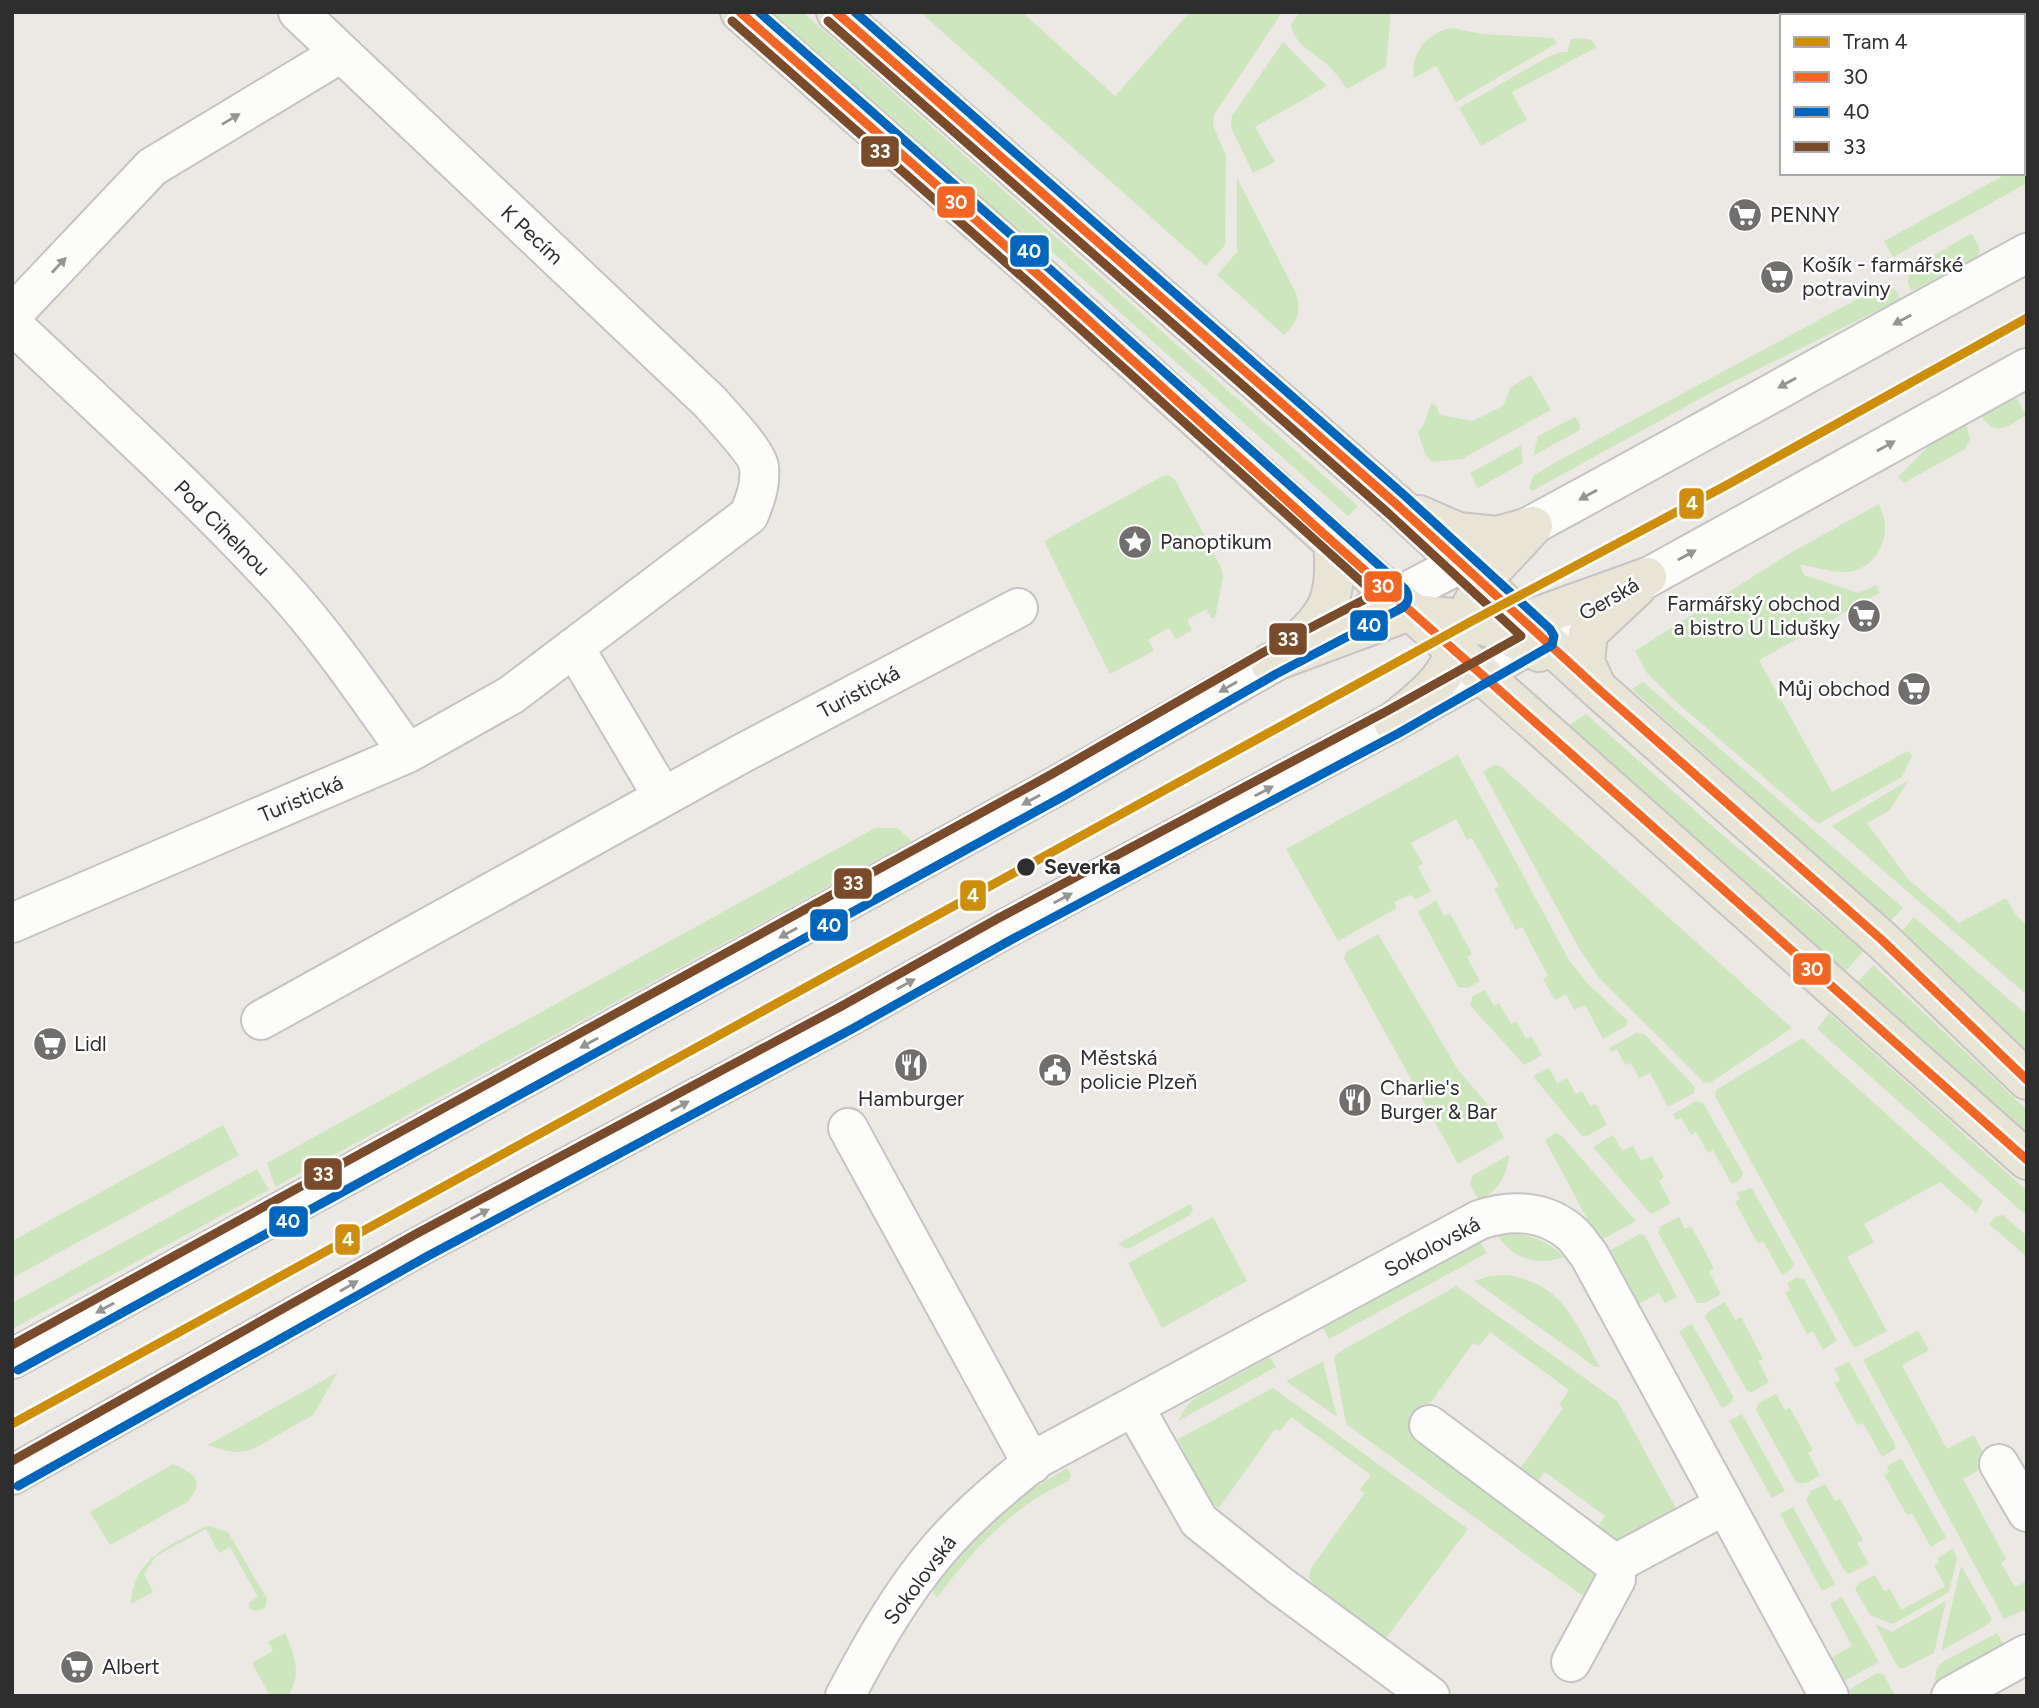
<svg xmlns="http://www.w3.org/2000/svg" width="2039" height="1708" viewBox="0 0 2039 1708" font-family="Figtree,sans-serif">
<rect width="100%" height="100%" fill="#ece8e4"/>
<!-- green -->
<path fill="#cee6be" d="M 765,12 L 803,12 L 1358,506 L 1348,516 L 1056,255 L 967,193 Z
M 920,12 L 1022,12 L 1115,96 L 1190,12 L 1282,12 L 1214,115 L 1213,126 L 1226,155 L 1225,245 L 1206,266 Z
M 1300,12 L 1391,12 L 1386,67 L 1347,89 C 1340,79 1334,70 1324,62 C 1311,51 1293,43 1291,24 Z
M 1452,28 L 1483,34 L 1554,38 L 1557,43 L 1456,102 L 1436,66 L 1414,78 C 1410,53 1427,32 1452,28 Z
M 1582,38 L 1591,40 L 1597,47 L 1512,92 L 1527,120 L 1481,146 L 1459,108 L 1546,58 L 1561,52 L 1567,52 L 1571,39 Z
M 1283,42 L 1327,86 L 1255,127 L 1275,162 L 1253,173 L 1231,128 L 1232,116 Z
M 2027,137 L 2027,183 L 1893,257 L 1884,241 L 2008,173 L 2023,173 L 2023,142 Z
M 1237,178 L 1296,293 C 1301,315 1299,318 1284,335 L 1217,275 L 1237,252 Z
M 1970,234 L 1973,235 L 1980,249 L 1978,256 L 1912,291 L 1908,284 L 1909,270 Z
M 1888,285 L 1896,291 L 1901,299 L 1714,391 L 1532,491 L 1529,488 L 1533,476 L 1556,462 L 1874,290 Z
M 1531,375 L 1551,410 L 1462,459 L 1432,462 L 1425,454 L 1418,432 L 1423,426 L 1431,404 L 1436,405 L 1440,415 L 1473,421 L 1503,406 L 1511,387 Z
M 2012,398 L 2017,399 L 2026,415 C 2008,426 1995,439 1981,415 Z
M 1575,417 L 1580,424 L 1580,430 L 1533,456 L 1538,436 Z
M 1966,423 L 1970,439 L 1965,449 L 1904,483 L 1898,477 L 1935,440 Z
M 1521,445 L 1523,463 L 1478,488 L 1470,473 Z
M 1169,475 L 1175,480 L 1221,567 L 1223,578 L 1215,617 L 1212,619 L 1206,609 L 1187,620 L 1192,630 L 1176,639 L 1169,628 L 1148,640 L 1154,651 L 1110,674 L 1044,541 L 1163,476 Z
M 1879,504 C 1881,511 1885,518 1885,525 C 1886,550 1868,573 1843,572 C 1828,572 1814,566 1800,565 L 1804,575 L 1858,593 L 1876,585 L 1880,593 L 1759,660 L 1832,792 L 1908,751 L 1912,756 L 1902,777 L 1818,824 L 1674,700 L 1646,672 L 1635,651 L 1792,552 Z
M 1643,682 L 1903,908 L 1887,925 L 1755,800 L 1632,689 Z
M 1586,714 L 1727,839 L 1864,951 L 1842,975 L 1565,728 Z
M 1458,755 L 1569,960 L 1588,984 L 1627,1020 L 1627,1025 L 1603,1039 L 1585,1005 L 1574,1010 L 1566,994 L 1555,1000 L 1543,979 L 1548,976 L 1522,927 L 1516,930 L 1494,889 L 1499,886 L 1472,838 L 1467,840 L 1456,819 L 1411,843 L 1423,864 L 1418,867 L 1431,891 L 1416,899 L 1410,895 L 1394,902 L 1397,908 L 1338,941 L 1286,849 Z
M 1494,765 L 1500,766 L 1792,1028 L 1710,1083 L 1704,1082 L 1600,979 L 1580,950 L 1483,772 Z
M 1909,780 L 1889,811 L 1867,823 L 1908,879 L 1959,923 L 2006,898 L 2015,914 L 2027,926 L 2027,995 L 1832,826 Z
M 875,828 L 897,828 L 912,841 L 275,1187 L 267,1163 Z
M 1436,900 L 1444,916 L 1450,913 L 1472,954 L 1467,957 L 1480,981 L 1468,988 L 1458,987 L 1418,912 Z
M 1914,917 L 2027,1015 L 2027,1059 L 1897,936 Z
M 1378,934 L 1458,1070 L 1485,1101 L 1504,1138 L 1458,1164 L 1344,958 L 1346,952 Z
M 1873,965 L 2027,1110 L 2027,1140 L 1854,986 Z
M 1485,990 L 1494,1006 L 1499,1003 L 1511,1024 L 1516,1021 L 1526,1039 L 1531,1036 L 1542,1055 L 1524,1065 L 1470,1005 L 1473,996 Z
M 1829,1013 L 2027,1191 L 2027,1216 L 1817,1029 Z
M 1636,1033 L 1644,1034 L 1695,1087 L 1694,1093 L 1668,1107 L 1650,1073 L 1639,1078 L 1631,1063 L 1625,1065 L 1617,1049 L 1611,1052 L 1609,1048 Z
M 1802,1038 L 1983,1201 L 1976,1213 L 1940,1182 L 1864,1224 L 1874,1242 L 1847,1257 L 1887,1331 L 1854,1348 L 1715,1096 L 1716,1090 Z
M 1549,1068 L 1557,1083 L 1567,1078 L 1576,1094 L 1582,1091 L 1590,1106 L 1596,1104 L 1607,1125 L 1587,1136 L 1582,1136 L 1533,1076 Z
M 1696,1101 L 1703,1103 L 1743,1173 L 1740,1180 L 1732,1184 L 1713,1150 L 1708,1153 L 1696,1132 L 1691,1135 L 1681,1118 L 1676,1120 L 1673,1114 Z
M 223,1125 L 239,1155 L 12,1278 L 12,1241 Z
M 1555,1133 L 1562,1136 L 1636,1221 L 1599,1241 L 1545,1140 Z
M 1613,1135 L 1622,1151 L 1633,1146 L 1641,1161 L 1652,1156 L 1664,1177 L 1659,1181 L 1671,1203 L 1652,1214 L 1646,1209 L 1593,1147 Z
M 1509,1155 C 1507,1176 1498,1191 1479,1201 L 1470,1184 L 1473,1175 Z
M 257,1169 L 269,1190 L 12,1329 L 12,1303 Z
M 1750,1188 L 1753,1190 L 1794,1264 L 1791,1269 L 1782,1275 L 1763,1241 L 1758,1244 L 1735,1202 L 1740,1199 L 1737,1193 Z
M 1190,1204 L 1193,1209 L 1190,1215 L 1128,1249 L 1118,1244 Z
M 2003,1215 L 2027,1236 L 2027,1257 L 1989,1224 L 1995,1217 Z
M 1213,1217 L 1247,1281 L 1162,1328 L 1128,1263 Z
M 1679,1217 L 1685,1229 L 1691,1226 L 1714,1268 L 1709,1272 L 1721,1294 L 1705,1303 L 1697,1303 L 1658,1232 L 1661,1226 Z
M 1509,1234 C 1532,1234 1548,1241 1564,1257 C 1537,1266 1514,1260 1498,1236 Z
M 1640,1234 L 1645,1236 L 1677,1297 L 1665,1303 L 1659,1293 L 1636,1305 L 1607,1252 Z
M 1480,1242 L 1487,1253 L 1329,1339 L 1323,1328 Z
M 1508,1275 C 1565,1285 1574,1322 1600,1367 L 1595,1367 L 1474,1281 L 1490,1276 Z
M 1797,1277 L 1804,1279 L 1837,1340 L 1823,1350 L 1813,1331 L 1807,1334 L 1785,1293 L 1790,1290 L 1787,1283 Z
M 1456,1286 L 1618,1402 L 1679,1514 L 1617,1544 L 1591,1537 L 1605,1516 L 1545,1472 L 1530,1491 L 1515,1476 L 1563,1408 L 1559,1405 L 1569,1390 L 1490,1332 L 1479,1346 L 1473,1343 L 1412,1429 L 1604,1570 L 1594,1604 L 1346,1424 L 1334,1358 L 1336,1354 Z
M 1725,1302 L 1735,1320 L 1741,1317 L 1763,1359 L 1758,1361 L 1769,1382 L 1752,1392 L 1747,1391 L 1705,1317 L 1708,1312 Z
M 1692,1324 L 1733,1396 L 1732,1402 L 1722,1408 L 1679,1331 Z
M 1918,1330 L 1929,1350 L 1902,1365 L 1947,1449 L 1974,1435 L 1989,1464 L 1963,1479 L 2006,1559 L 2001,1563 L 2015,1587 L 2027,1581 L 2027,1609 L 2004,1619 L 1863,1360 Z
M 1270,1357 L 1276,1367 L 1178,1421 L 1186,1407 L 1195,1398 Z
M 1323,1361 L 1337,1417 L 1286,1381 Z
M 1847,1362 L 1850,1363 L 1895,1444 L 1895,1449 L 1882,1457 L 1863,1423 L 1857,1425 L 1834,1383 L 1840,1380 L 1834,1369 Z
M 338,1372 L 313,1415 L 257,1447 C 239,1456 225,1451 208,1445 Z
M 1273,1388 L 1468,1529 L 1386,1638 L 1313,1584 L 1309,1577 L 1311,1568 L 1365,1493 L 1360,1490 L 1371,1475 L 1291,1417 L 1280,1431 L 1275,1429 L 1219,1508 L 1206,1500 L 1178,1439 Z
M 1776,1394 L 1785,1410 L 1790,1408 L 1813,1450 L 1808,1453 L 1820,1475 C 1812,1480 1805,1486 1796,1482 L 1756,1410 L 1759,1403 Z
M 1742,1414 L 1785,1491 L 1772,1498 L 1729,1421 Z
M 1900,1459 L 1902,1460 L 1945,1535 L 1945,1538 L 1931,1547 L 1912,1513 L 1907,1515 L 1884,1475 L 1889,1472 L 1887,1466 Z
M 173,1464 C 193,1473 207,1481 187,1502 L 110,1545 L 90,1512 Z
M 1067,1468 L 1071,1475 L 1068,1481 C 1014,1505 971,1551 937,1598 L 933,1590 L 933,1580 L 980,1530 L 1028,1492 Z
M 1825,1484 L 1835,1501 L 1840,1499 L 1863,1540 L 1857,1543 L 1869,1564 L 1849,1574 L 1844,1570 L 1806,1500 L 1811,1491 Z
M 1793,1507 L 1835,1584 L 1822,1591 L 1780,1514 Z
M 209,1526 L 228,1532 L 267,1599 L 265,1608 L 256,1611 L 250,1609 L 248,1603 L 258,1597 L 230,1547 L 219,1553 L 206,1529 L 156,1556 L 144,1574 L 153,1592 L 131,1604 C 133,1558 169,1546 204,1527 Z
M 1952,1549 L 1957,1558 L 1949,1592 L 1893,1624 L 1870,1615 L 1855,1589 L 1859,1583 L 1875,1575 L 1884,1591 L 1890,1589 L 1901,1610 L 1945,1586 L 1934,1565 L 1939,1562 L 1937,1558 Z
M 1961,1566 L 1992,1619 L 1990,1623 L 1941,1651 Z
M 1842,1597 L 1879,1662 L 1842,1682 L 1829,1659 L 1852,1646 L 1830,1604 Z
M 1946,1601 L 1934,1653 L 1902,1669 L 1897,1666 L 1875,1624 L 1892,1632 Z
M 285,1633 C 295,1655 302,1674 288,1696 L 270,1696 L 252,1663 L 273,1651 L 268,1642 Z
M 1997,1633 L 2005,1646 L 1934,1684 L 1937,1668 L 1941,1663 Z
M 1877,1673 L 1884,1675 L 1895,1696 L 1852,1695 L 1849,1690 Z"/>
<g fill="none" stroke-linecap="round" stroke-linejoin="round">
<!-- street casing -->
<g stroke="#c5c4c5" stroke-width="42">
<path id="street" d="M 12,315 L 152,167 L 341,53
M 12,324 C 102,409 195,493 279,584 C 327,636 367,696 408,753
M 574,647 L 663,797
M 12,923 L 408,753 L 511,695 L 749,515 C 755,499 761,485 759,467 C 757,452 721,415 710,402 L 298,12
M 261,1020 L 741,754 L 1018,608
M 848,1128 L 1032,1464
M 1134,1407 L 1199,1521 L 1278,1584 L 1430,1696
M 1429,1425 L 1615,1564 L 1725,1505
M 1999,1464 L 2027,1512
M 1571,1662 L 1616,1579 L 1615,1564
M 845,1696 C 872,1645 901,1593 938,1550 C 968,1515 1003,1486 1038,1458 L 1479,1220 C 1510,1209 1545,1210 1571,1233 C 1578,1239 1583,1248 1589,1255 L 1829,1696
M 1951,1696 L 2027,1654"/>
</g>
<!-- secondary casing -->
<g stroke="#c5c4c5" stroke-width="42">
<path id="secondary" d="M 1618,594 L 2027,368
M 1368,612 C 1590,497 1807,372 2027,253
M 12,1359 L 1058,785 L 1299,648
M 12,1475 L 420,1246 L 846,1018 L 1003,930 L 1393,722 L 1554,631"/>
</g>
<!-- primary casing -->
<g stroke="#c6c5c4" stroke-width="42">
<path id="primary" d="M 740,12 L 1044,280 L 1316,527 L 2027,1160
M 836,12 L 1396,504 L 1597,688 L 1883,941 L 2027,1080
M 1419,515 L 1458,532 L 1497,536 L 1533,526
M 1471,606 L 1492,570 L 1533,526
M 1503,621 L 1525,621 L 1647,577
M 1286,651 C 1330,616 1338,597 1333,542
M 1270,663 L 1404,613 L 1462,619 L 1500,631 L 1539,652
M 1597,688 L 1585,662 L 1588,633 L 1636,588
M 1393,722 C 1429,693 1453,676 1462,627"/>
</g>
<!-- street -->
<use href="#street" stroke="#fcfcfb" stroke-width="38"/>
<!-- secondary -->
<use href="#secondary" stroke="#fcfcfb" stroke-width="38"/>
<!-- primary -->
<use href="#primary" stroke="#e8e4d6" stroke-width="38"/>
<!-- bus-1 casing -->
<g stroke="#fff" stroke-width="14">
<path id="bus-1" d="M 740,12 L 1044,280 L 1316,527 L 2027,1160
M 836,12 L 1396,504 L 1597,688 L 1883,941 L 2027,1080"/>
</g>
<!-- bus-2 casing -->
<g stroke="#fff" stroke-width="14">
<path id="bus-2" d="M 18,1370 L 1064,796 L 1276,674 L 1402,608 C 1409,603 1410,595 1404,588 L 1052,271 L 759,12
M 18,1486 L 426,1257 L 852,1029 L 1009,941 L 1399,733 L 1552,645 L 1554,636 L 1550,629 L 1404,495 L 855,12"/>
</g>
<!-- bus-3 casing -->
<g stroke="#fff" stroke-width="14">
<path id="bus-3" d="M 12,1345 L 1052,774 L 1264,652 L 1375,594 L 1036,289 L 732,21
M 12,1461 L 414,1235 L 840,1007 L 997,919 L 1387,711 L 1521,636 L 1388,513 L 828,21"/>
</g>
<!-- bus-1 -->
<use href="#bus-1" stroke="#f26522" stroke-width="9"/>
<!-- bus-2 -->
<use href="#bus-2" stroke="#0065bd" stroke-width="9"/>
<!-- bus-3 -->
<use href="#bus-3" stroke="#7a4b2a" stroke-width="9"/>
<!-- tram-1 casing -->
<g stroke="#fff" stroke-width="14">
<path id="tram-1" d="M 12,1424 L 1472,621 L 1725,486 L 2027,318"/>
</g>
<!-- tram-1 -->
<use href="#tram-1" stroke="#cf8e09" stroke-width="9"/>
</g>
<!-- one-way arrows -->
<defs><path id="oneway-solid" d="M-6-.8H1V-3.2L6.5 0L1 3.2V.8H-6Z" transform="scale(1.75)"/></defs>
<g fill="#959594">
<use href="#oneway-solid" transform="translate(231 119) rotate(-31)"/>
<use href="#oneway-solid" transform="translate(59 265) rotate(-47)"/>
<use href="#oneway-solid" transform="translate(1902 320) rotate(152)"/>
<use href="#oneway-solid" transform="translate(1787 383) rotate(151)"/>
<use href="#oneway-solid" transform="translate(1886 446) rotate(-29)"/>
<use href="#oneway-solid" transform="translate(1588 495) rotate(151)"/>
<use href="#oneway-solid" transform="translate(1687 555) rotate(-29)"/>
<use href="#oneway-solid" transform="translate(1228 687) rotate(150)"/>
<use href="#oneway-solid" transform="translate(1264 791) rotate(-28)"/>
<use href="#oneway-solid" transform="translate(1031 800) rotate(151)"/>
<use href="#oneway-solid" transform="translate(1063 898) rotate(-28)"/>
<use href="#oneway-solid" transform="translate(788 933) rotate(151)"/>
<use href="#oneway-solid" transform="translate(906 984) rotate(-29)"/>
<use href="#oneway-solid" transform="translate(589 1043) rotate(151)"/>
<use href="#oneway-solid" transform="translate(680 1106) rotate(-28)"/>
<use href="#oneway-solid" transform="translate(480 1214) rotate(-28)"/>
<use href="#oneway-solid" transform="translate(349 1286) rotate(-30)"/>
<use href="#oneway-solid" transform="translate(105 1308) rotate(151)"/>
</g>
<!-- icons -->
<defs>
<g id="supermarket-disc" transform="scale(1.75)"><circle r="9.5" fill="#706f6e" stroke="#fff"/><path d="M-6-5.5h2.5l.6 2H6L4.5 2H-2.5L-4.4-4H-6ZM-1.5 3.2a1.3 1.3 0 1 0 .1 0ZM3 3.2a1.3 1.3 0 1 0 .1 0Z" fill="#fff"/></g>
<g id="sight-disc" transform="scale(1.75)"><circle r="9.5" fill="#706f6e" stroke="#fff"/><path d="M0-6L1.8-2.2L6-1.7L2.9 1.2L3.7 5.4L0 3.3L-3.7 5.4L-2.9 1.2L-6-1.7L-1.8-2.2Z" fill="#fff"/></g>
<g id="restaurant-disc" transform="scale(1.75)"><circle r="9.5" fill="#706f6e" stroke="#fff"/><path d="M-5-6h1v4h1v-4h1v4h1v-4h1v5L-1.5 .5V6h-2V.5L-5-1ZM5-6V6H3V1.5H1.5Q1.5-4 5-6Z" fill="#fff"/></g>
<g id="civic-disc" transform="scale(1.75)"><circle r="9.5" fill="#706f6e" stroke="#fff"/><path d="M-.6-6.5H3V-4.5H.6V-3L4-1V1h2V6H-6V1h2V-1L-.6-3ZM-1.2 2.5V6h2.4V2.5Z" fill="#fff"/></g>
</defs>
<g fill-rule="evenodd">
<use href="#supermarket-disc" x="1745" y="215"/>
<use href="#supermarket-disc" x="1777" y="277"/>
<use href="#sight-disc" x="1135" y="542"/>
<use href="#supermarket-disc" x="1864" y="616"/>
<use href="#supermarket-disc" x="1914" y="689"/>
<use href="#supermarket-disc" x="50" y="1044"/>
<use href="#restaurant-disc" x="911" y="1065"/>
<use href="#civic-disc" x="1055" y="1070"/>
<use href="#restaurant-disc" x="1355" y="1100"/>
<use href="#supermarket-disc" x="77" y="1667"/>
</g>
<!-- markers -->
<circle fill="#2e2e2e" stroke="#fff" stroke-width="2.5" cx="1026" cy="867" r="10"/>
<g text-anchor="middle" stroke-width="5" stroke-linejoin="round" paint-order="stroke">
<!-- poi labels -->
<g font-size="21" fill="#2e2e2e" stroke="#fff" text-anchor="start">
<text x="1770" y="222">PENNY</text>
<text x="1802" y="272">Košík - farmářské<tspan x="1802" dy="24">potraviny</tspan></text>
<text x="1160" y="549">Panoptikum</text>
<text x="1840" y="611" text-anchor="end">Farmářský obchod<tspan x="1840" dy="24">a bistro U Lidušky</tspan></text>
<text x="1890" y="696" text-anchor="end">Můj obchod</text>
<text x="74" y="1051">Lidl</text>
<text x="1080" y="1065">Městská<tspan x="1080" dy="24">policie Plzeň</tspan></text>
<text x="1380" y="1095">Charlie's<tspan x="1380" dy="24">Burger &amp; Bar</tspan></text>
<text x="911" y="1106" text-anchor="middle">Hamburger</text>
<text x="102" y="1674">Albert</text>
</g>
<!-- street labels -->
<g font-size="21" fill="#2e2e2e" stroke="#fff">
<text transform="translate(532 235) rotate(43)" y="7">K Pecím</text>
<text transform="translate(222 528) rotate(45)" y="7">Pod Cihelnou</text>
<text transform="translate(1609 599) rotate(-30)" y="7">Gerská</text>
<text transform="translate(859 692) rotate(-28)" y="7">Turistická</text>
<text transform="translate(301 799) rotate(-23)" y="7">Turistická</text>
<text transform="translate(1432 1247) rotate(-28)" y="7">Sokolovská</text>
<text transform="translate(920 1580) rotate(-53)" y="7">Sokolovská</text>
</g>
<!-- stop labels -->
<g font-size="21" font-weight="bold" fill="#2e2e2e" stroke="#fff" text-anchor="start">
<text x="1044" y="874">Severka</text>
</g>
</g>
<g stroke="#fff" stroke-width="2.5">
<rect x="860" y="135" width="40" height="33" rx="7" fill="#7a4b2a"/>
<rect x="936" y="185" width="40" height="34" rx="7" fill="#f26522"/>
<rect x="1009" y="234" width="41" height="34" rx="7" fill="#0065bd"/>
<rect x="1678" y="487" width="27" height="33" rx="7" fill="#cf8e09"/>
<rect x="1363" y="570" width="40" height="33" rx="7" fill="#f26522"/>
<rect x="1349" y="609" width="40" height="33" rx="7" fill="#0065bd"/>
<rect x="1268" y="622" width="40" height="34" rx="7" fill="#7a4b2a"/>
<rect x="833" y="867" width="40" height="33" rx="7" fill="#7a4b2a"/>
<rect x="959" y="879" width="28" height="33" rx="7" fill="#cf8e09"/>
<rect x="809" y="908" width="40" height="34" rx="7" fill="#0065bd"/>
<rect x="1792" y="952" width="40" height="34" rx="7" fill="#f26522"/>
<rect x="303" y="1157" width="40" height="34" rx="7" fill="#7a4b2a"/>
<rect x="268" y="1205" width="41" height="33" rx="7" fill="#0065bd"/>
<rect x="334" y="1223" width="27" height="33" rx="7" fill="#cf8e09"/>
</g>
<g font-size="19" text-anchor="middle" font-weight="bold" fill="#fff">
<text x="880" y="158">33</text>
<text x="956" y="209">30</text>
<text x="1029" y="258">40</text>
<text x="1692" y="510">4</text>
<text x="1383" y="593">30</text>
<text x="1369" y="632">40</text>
<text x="1288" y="646">33</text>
<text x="853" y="890">33</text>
<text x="973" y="902">4</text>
<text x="829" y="932">40</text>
<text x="1812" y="976">30</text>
<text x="323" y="1181">33</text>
<text x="288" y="1228">40</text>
<text x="348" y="1246">4</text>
</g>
<!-- border -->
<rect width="2039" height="1708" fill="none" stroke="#2e2e2e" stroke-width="28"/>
<!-- legend -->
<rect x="1780" y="14" width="245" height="161" fill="#ffffff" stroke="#ababab" stroke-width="2"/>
<rect x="1794" y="37" width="35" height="10" fill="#cf8e09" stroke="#ababab" stroke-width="2"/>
<text x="1843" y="49" font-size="21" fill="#2e2e2e">Tram 4</text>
<rect x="1794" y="72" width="35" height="10" fill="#f26522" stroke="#ababab" stroke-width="2"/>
<text x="1843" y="84" font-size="21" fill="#2e2e2e">30</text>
<rect x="1794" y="107" width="35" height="10" fill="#0065bd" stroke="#ababab" stroke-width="2"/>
<text x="1843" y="119" font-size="21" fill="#2e2e2e">40</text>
<rect x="1794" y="142" width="35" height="10" fill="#7a4b2a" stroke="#ababab" stroke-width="2"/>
<text x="1843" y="154" font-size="21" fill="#2e2e2e">33</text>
</svg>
